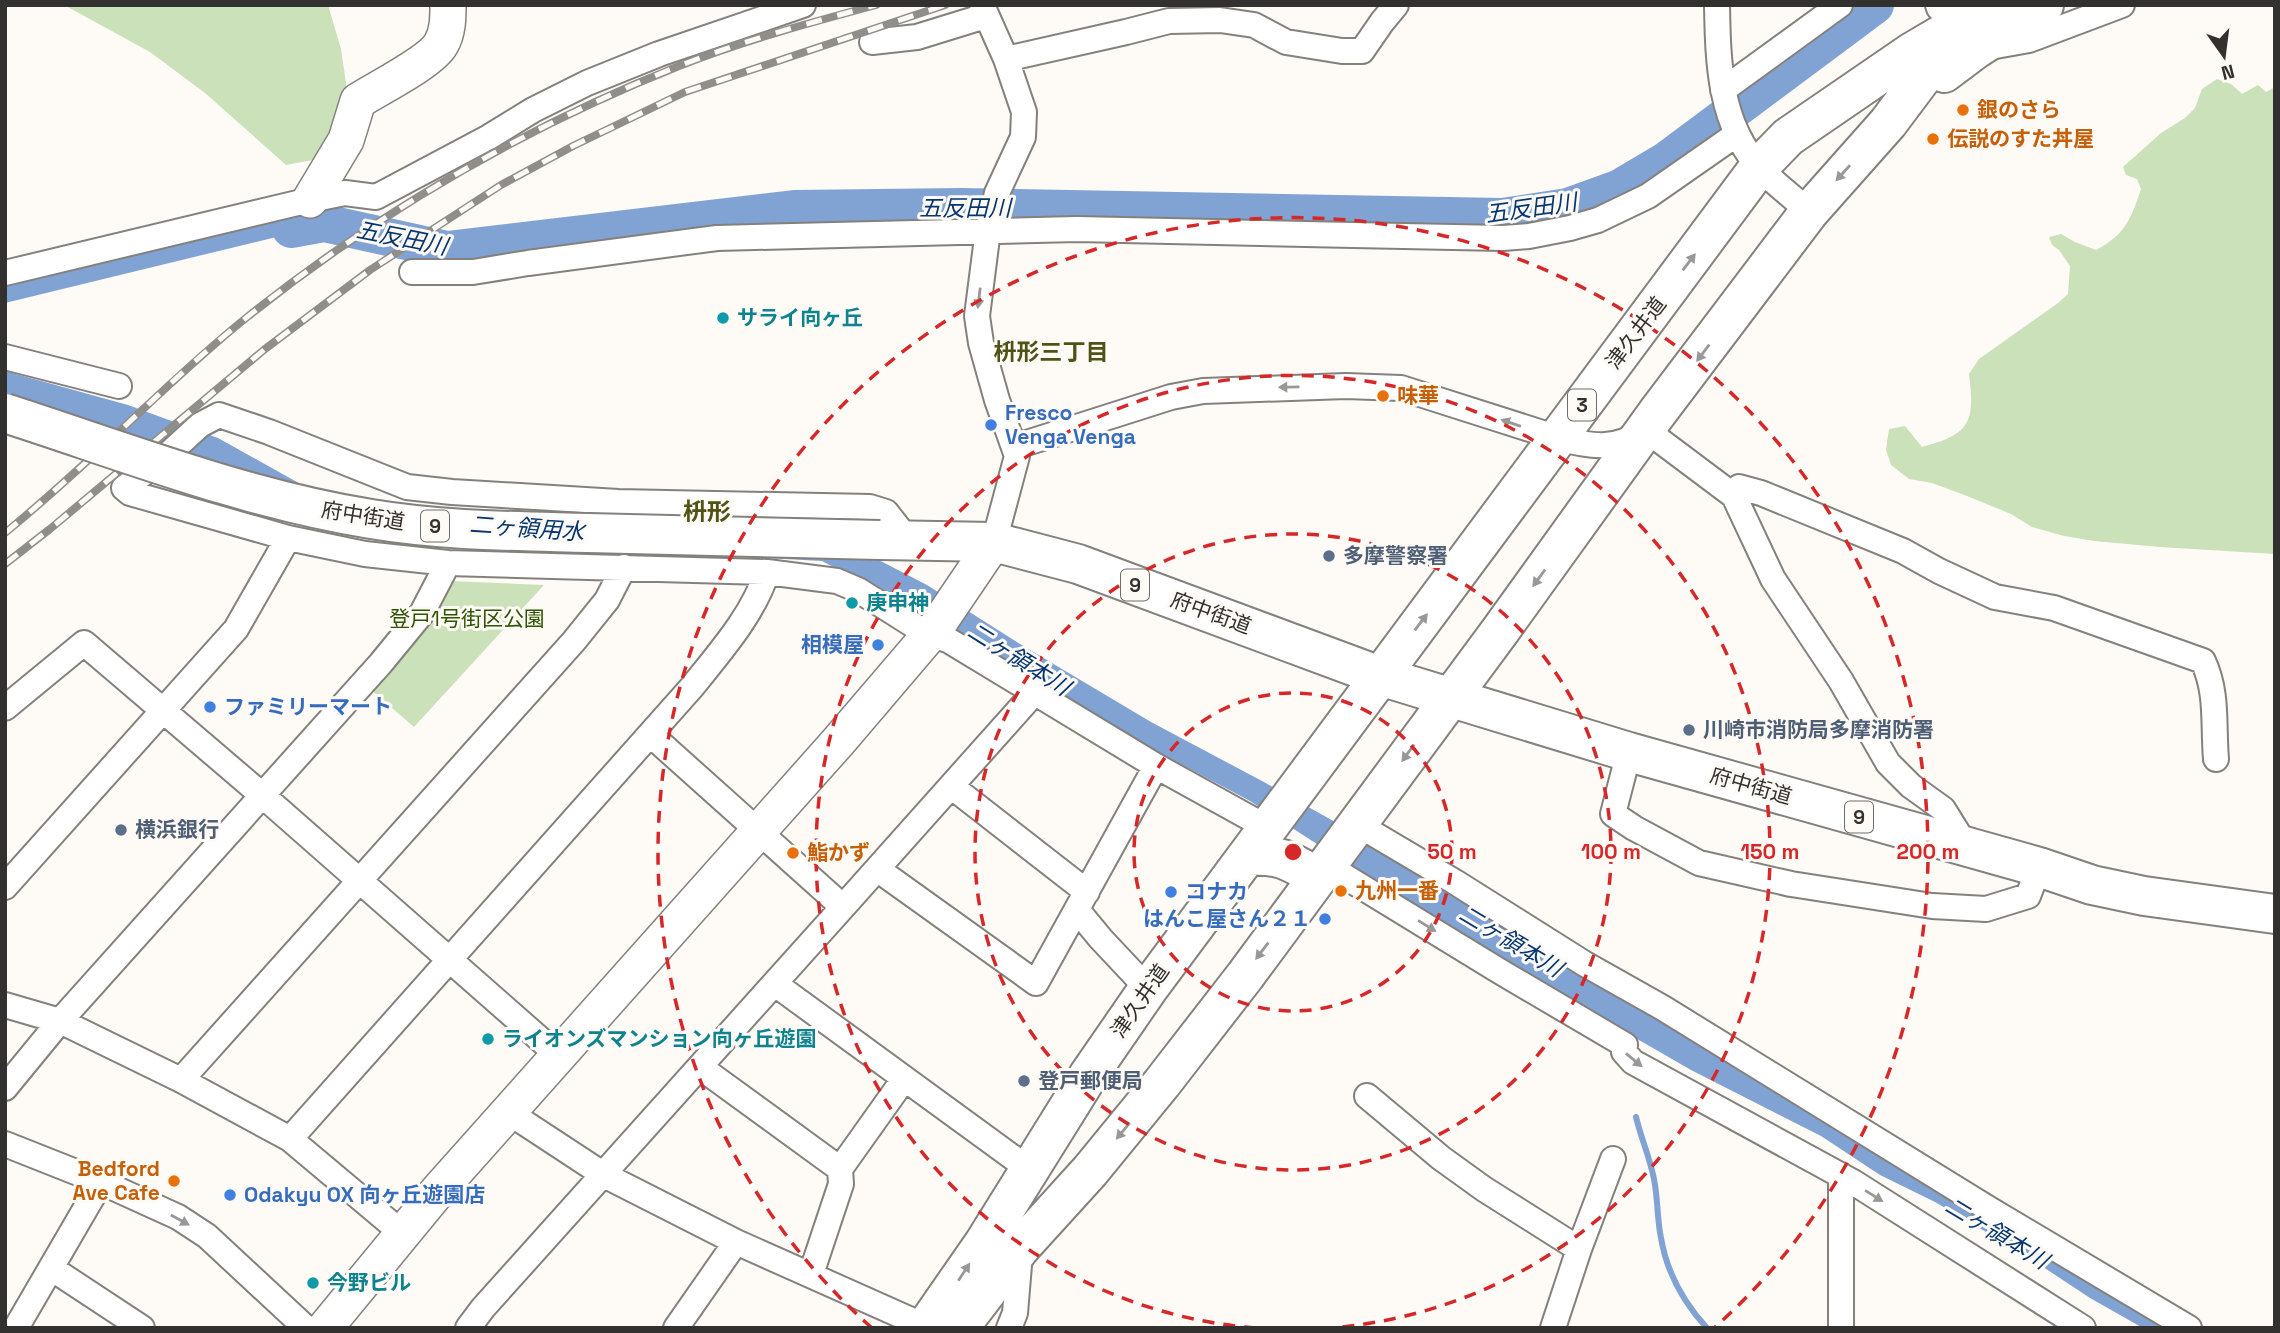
<svg xmlns="http://www.w3.org/2000/svg" width="2280" height="1333" viewBox="0 0 2280 1333" font-family="'Space Grotesk','Noto Sans JP',sans-serif">
<rect width="100%" height="100%" fill="#fefaf6"/>
<!-- green -->
<path fill="#cae1ba" d="M 64,5 L 328,5 L 341,49 L 348,97 L 323,158 L 286,165 L 205,93 L 150,52 Z
M 2217,79 L 2231,84 L 2242,94 L 2258,85 L 2266,92 L 2275,87 L 2275,554 L 2160,547 L 2094,541 L 2064,536 L 2032,527 L 2011,514 L 1967,496 L 1932,483 L 1909,479 L 1891,465 L 1886,450 L 1889,429 L 1905,426 L 1922,447 C 1971,434 1975,422 1969,374 L 1979,359 L 2058,303 L 2068,294 L 2070,266 L 2059,250 L 2052,245 L 2049,237 L 2061,234 L 2075,242 L 2096,250 C 2125,235 2131,219 2141,189 L 2137,179 L 2126,175 L 2123,167 L 2161,133 L 2185,118 L 2195,108 L 2202,89 Z
M 450,581 L 544,585 L 414,727 L 370,689 Z"/>
<!-- water -->
<path fill="#80a3d4" d="M 329,207 L 359,212 L 330,235 L 305,230 L 5,303 L 5,280 Z
M 5,371 L 128,405 L 218,438 L 304,486 L 428,512 L 815,527 L 927,585 L 1020,644 L 1151,722 L 1262,781 L 1453,888 L 2175,1328 L 2143,1328 L 2090,1298 L 2022,1253 L 1935,1202 L 1880,1175 L 1821,1136 L 1691,1070 L 1514,968 L 1435,920 L 1250,801 L 1141,743 L 960,635 L 822,561 L 382,537 L 5,402 Z"/>
<g fill="none" stroke-linecap="round" stroke-linejoin="round">
<!-- stream -->
<path stroke="#80a3d4" stroke-width="6" d="M 1636,1117 C 1641,1138 1650,1158 1654,1179 C 1658,1199 1657,1219 1661,1238 C 1667,1273 1683,1302 1707,1328"/>
<!-- canal -->
<path stroke="#80a3d4" stroke-width="23" d="M 503,243 L 520,253"/>
<!-- river -->
<path stroke="#80a3d4" stroke-width="38" d="M 291,229 L 324,223 L 447,250 L 794,209 L 961,207 L 1502,217 L 1568,207 L 1618,189 L 1667,160 L 1875,5"/>
<!-- street casing -->
<g stroke="#84817d" stroke-width="28">
<path id="street" d="M 982,5 L 1006,59 L 1024,112 L 1023,137 L 997,193 L 988,230 L 977,316 L 981,343 L 997,400 L 1017,456 L 994,542
M 1717,5 C 1718,61 1719,125 1761,169 C 1775,184 1793,197 1809,212
M 1938,5 L 1939,8
M 872,42 L 917,37 L 985,16
M 1990,47 L 2029,40 L 2122,5
M 1006,59 L 1126,32 L 1169,21 L 1220,20 L 1254,25 L 1286,42 L 1342,51 L 1362,51 L 1382,22 L 1396,5
M 1723,90 L 1840,5
M 412,272 L 473,272 L 528,263 L 717,238 L 1077,229 L 1353,235 L 1503,238 L 1529,236 L 1570,228 L 1598,220 L 1648,196 L 1737,134
M 5,273 L 310,200 L 345,193 L 376,197 L 489,137 L 533,110 L 587,83 L 659,54 L 803,5
M 5,357 L 119,386
M 1014,447 L 1171,397 L 1203,391 L 1346,386 L 1401,388 L 1558,438 C 1594,447 1613,451 1646,430 L 1734,496 L 1773,579 L 1841,681 L 1888,763 L 1911,786 L 1943,809 L 1966,846
M 1734,496 L 1739,487 L 1761,493 L 1903,551 L 1939,571 L 1995,597 L 2054,608 L 2203,661 C 2218,693 2213,724 2216,759
M 908,540 L 886,512 L 870,507 L 618,502 L 452,492 L 407,487 L 269,432 L 219,415 L 200,425 L 164,458 L 124,488 L 130,493 L 288,538 L 365,554 L 448,563 L 767,572 L 837,581 L 858,590 L 929,635 L 948,640 L 1156,766 L 1268,828
M 5,708 L 84,643 L 262,795 L 558,1055
M 651,735 L 843,907 L 1034,693
M 1629,752 L 1613,814 L 1634,828 L 1699,863 L 1791,884 L 1932,906 L 1986,909 L 2028,896 L 2039,867
M 951,786 L 1087,892
M 1357,824 L 1455,882 L 1585,964 L 1663,1008 L 1989,1209 L 2189,1328
M 1326,865 L 1501,972 L 1625,1045 L 1624,1052 L 1633,1062 L 1853,1182 L 2083,1328
M 877,869 L 1036,983 L 1156,766
M 5,887 L 236,629 L 288,538
M 1077,910 L 1101,939 L 1148,989
M 775,984 L 1030,1170
M 5,1005 L 60,1021 L 181,1080 L 290,1139 L 402,1233
M 700,1067 L 840,1169
M 181,1080 L 574,641 L 607,600 L 624,567
M 5,1088 L 60,1021 L 381,663 L 422,613 L 448,563
M 1367,1096 L 1441,1158 L 1484,1189 L 1579,1249
M 508,1112 L 604,1175 L 736,1242 L 929,1328
M 290,1139 L 692,687 C 720,652 753,615 767,572
M 5,1144 L 101,1182 L 178,1217 L 207,1236 L 306,1328
M 1841,1175 L 1841,1328
M 51,1268 L 142,1328
M 811,1274 L 841,1184 L 840,1169 L 904,1079
M 16,1328 L 101,1182
M 468,1328 L 483,1308 L 843,907
M 676,1328 L 736,1242
M 1009,1328 L 1015,1313 L 1020,1253
M 1553,1328 L 1579,1249 L 1613,1159"/>
</g>
<!-- secondary casing -->
<g stroke="#84817d" stroke-width="38">
<path id="secondary" d="M 310,200 L 346,140 L 358,101 C 378,88 431,62 441,44 C 448,32 448,18 448,5
M 325,1328 L 437,1192 L 838,742 L 937,626 L 994,542"/>
</g>
<!-- primary casing -->
<g stroke="#84817d" stroke-width="42">
<path id="primary" d="M 1944,73 L 1976,49 L 2044,5
M 880,540 L 994,542 L 1078,564 L 1380,676 L 1629,752 L 2039,867 L 2092,885 L 2144,896 L 2275,914
M 1248,856 C 1281,854 1290,861 1317,877
M 925,1328 L 984,1243 L 1088,1076 L 1148,989 L 1759,167 L 1788,137 L 1912,52 L 1992,5
M 959,1328 L 1020,1248 L 1090,1171 L 1162,1083 L 1245,976 L 1500,631 L 1657,413 L 1809,212 L 1888,123 L 1927,71 L 1958,40"/>
</g>
<!-- street -->
<use href="#street" stroke="#fff" stroke-width="24"/>
<!-- secondary -->
<use href="#secondary" stroke="#fff" stroke-width="35"/>
<!-- primary -->
<use href="#primary" stroke="#fff" stroke-width="38"/>
<!-- rail casing -->
<g stroke="#908e8b" stroke-width="8">
<path id="rail" d="M 5,533 C 28,514 51,494 73,474 C 131,422 185,367 246,318 C 376,214 523,128 679,66 C 742,41 809,23 876,5
M 5,564 L 50,529 L 265,349 L 370,270 L 501,185 L 573,146 L 685,92 L 945,5"/>
</g>
<!-- rail -->
<use href="#rail" stroke="#fefaf6" stroke-width="5" stroke-dasharray="16" stroke-linecap="butt"/>
<!-- primary-bridge casing -->
<g stroke="#84817d" stroke-width="42" stroke-linecap="butt">
<path id="primary-bridge" d="M 5,413 C 126,452 246,499 371,519 C 443,531 516,531 588,533 C 685,535 782,537 880,540"/>
</g>
<!-- primary-bridge -->
<use href="#primary-bridge" stroke="#fff" stroke-width="38"/>
</g>
<!-- one-way arrows -->
<defs><path id="oneway-solid" d="M-6-.8H1V-3.2L6.5 0L1 3.2V.8H-6Z" transform="scale(1.75)"/></defs>
<g fill="#989897">
<use href="#oneway-solid" transform="translate(1843 173) rotate(132)"/>
<use href="#oneway-solid" transform="translate(1689 262) rotate(-53)"/>
<use href="#oneway-solid" transform="translate(979 298) rotate(97)"/>
<use href="#oneway-solid" transform="translate(1703 353) rotate(127)"/>
<use href="#oneway-solid" transform="translate(1289 387) rotate(179)"/>
<use href="#oneway-solid" transform="translate(1511 423) rotate(-161)"/>
<use href="#oneway-solid" transform="translate(1539 578) rotate(126)"/>
<use href="#oneway-solid" transform="translate(1421 622) rotate(-53)"/>
<use href="#oneway-solid" transform="translate(1408 753) rotate(126)"/>
<use href="#oneway-solid" transform="translate(1427 926) rotate(32)"/>
<use href="#oneway-solid" transform="translate(1262 951) rotate(127)"/>
<use href="#oneway-solid" transform="translate(1634 1060) rotate(39)"/>
<use href="#oneway-solid" transform="translate(1123 1131) rotate(130)"/>
<use href="#oneway-solid" transform="translate(1874 1196) rotate(32)"/>
<use href="#oneway-solid" transform="translate(180 1220) rotate(29)"/>
<use href="#oneway-solid" transform="translate(964 1272) rotate(-57)"/>
</g>
<!-- distance rings -->
<g fill="none" stroke="#d62828" stroke-width="3.5" stroke-dasharray="12 9">
<circle cx="1293" cy="852" r="159"/>
<circle cx="1293" cy="852" r="318"/>
<path d="M1256 1328A477 477 0 1 1 1330 1328"/>
<path d="M872 1328A635 635 0 1 1 1714 1328"/>
</g>
<!-- markers -->
<g fill="#e8710a" stroke="#fefaf6" stroke-width="2.5">
<circle cx="1963" cy="110" r="7"/>
<circle cx="1933" cy="139" r="7"/>
<circle cx="1383" cy="396" r="7"/>
<circle cx="793" cy="853" r="7"/>
<circle cx="1341" cy="891" r="7"/>
<circle cx="174" cy="1181" r="7"/>
</g>
<g fill="#0f9aa8" stroke="#fefaf6" stroke-width="2.5">
<circle cx="723" cy="318" r="7"/>
<circle cx="852" cy="603" r="7"/>
<circle cx="488" cy="1039" r="7"/>
<circle cx="313" cy="1283" r="7"/>
</g>
<g fill="#3f7fe0" stroke="#fefaf6" stroke-width="2.5">
<circle cx="991" cy="425" r="7"/>
<circle cx="878" cy="645" r="7"/>
<circle cx="210" cy="707" r="7"/>
<circle cx="1171" cy="892" r="7"/>
<circle cx="1325" cy="919" r="7"/>
<circle cx="230" cy="1195" r="7"/>
</g>
<g fill="#5c6f8a" stroke="#fefaf6" stroke-width="2.5">
<circle cx="1329" cy="556" r="7"/>
<circle cx="1689" cy="730" r="7"/>
<circle cx="121" cy="830" r="7"/>
<circle cx="1024" cy="1081" r="7"/>
</g>
<g text-anchor="middle" stroke-width="6" stroke-linejoin="round" paint-order="stroke">
<!-- shield labels -->
<g fill="#fefaf6" stroke="#6f6d6b" stroke-width="2">
<rect x="1568" y="389.5" width="28" height="31" rx="5"/>
<rect x="421" y="510.5" width="28" height="31" rx="5"/>
<rect x="1121" y="569.5" width="28" height="31" rx="5"/>
<rect x="1845" y="801.5" width="28" height="31" rx="5"/>
</g>
<g font-size="19" font-weight="bold" fill="#32312f">
<text x="1582" y="412">3</text>
<text x="435" y="533">9</text>
<text x="1135" y="592">9</text>
<text x="1859" y="824">9</text>
</g>
<!-- food labels -->
<g font-size="21" font-weight="bold" fill="#c56008" stroke="#fefaf6" text-anchor="start">
<text x="1977" y="117">銀のさら</text>
<text x="1947" y="146">伝説のすた丼屋</text>
<text x="1397" y="403">味華</text>
<text x="807" y="860">鮨かず</text>
<text x="1355" y="898">九州一番</text>
<text x="160" y="1176" text-anchor="end">Bedford<tspan x="160" dy="24">Ave Cafe</tspan></text>
</g>
<!-- culture labels -->
<g font-size="21" font-weight="bold" fill="#0d838f" stroke="#fefaf6" text-anchor="start">
<text x="737" y="325">サライ向ヶ丘</text>
<text x="866" y="610">庚申神</text>
<text x="502" y="1046">ライオンズマンション向ヶ丘遊園</text>
<text x="327" y="1290">今野ビル</text>
</g>
<!-- street labels -->
<g font-size="21" fill="#32312f" stroke="#fefaf6">
<text transform="translate(1636 333) rotate(-53)" y="7">津久井道</text>
<text transform="translate(363 516) rotate(9)" y="7">府中街道</text>
<text transform="translate(1211 613) rotate(20)" y="7">府中街道</text>
<text transform="translate(1751 786) rotate(16)" y="7">府中街道</text>
<text transform="translate(1140 1001) rotate(-55)" y="7">津久井道</text>
</g>
<!-- shop labels -->
<g font-size="21" font-weight="bold" fill="#366cbe" stroke="#fefaf6" text-anchor="start">
<text x="1005" y="420">Fresco<tspan x="1005" dy="24">Venga Venga</tspan></text>
<text x="864" y="652" text-anchor="end">相模屋</text>
<text x="224" y="714">ファミリーマート</text>
<text x="1185" y="899">コナカ</text>
<text x="1311" y="926" text-anchor="end">はんこ屋さん２１</text>
<text x="244" y="1202">Odakyu OX 向ヶ丘遊園店</text>
</g>
<!-- service labels -->
<g font-size="21" font-weight="bold" fill="#4e5e75" stroke="#fefaf6" text-anchor="start">
<text x="1343" y="563">多摩警察署</text>
<text x="1703" y="737">川崎市消防局多摩消防署</text>
<text x="135" y="837">横浜銀行</text>
<text x="1038" y="1088">登戸郵便局</text>
</g>
<!-- park labels -->
<g font-size="21" fill="#2f5300" stroke="#fefaf6">
<text x="467" y="626">登戸1号街区公園</text>
</g>
<!-- water labels -->
<g font-size="23" font-style="italic" fill="#053670" stroke="#fefaf6">
<text x="965" y="216">五反田川</text>
<text transform="translate(1531 208) rotate(-8)" y="8">五反田川</text>
<text transform="translate(402 238) rotate(11)" y="8">五反田川</text>
<text transform="translate(527 528) rotate(4)" y="8">二ヶ領用水</text>
<text transform="translate(1019 659) rotate(32)" y="8">二ヶ領本川</text>
<text transform="translate(1511 941) rotate(31)" y="8">二ヶ領本川</text>
<text transform="translate(1997 1233) rotate(31)" y="8">二ヶ領本川</text>
</g>
<!-- neighbourhood labels -->
<g font-size="23" font-weight="bold" fill="#515216" stroke="#fefaf6">
<text x="1051" y="360">枡形三丁目</text>
</g>
<!-- quarter labels -->
<g font-size="24" font-weight="bold" fill="#515216" stroke="#fefaf6">
<text x="707" y="520">枡形</text>
</g>
</g>
<circle cx="1293" cy="852" r="10" fill="#d62828" stroke="#fefaf6" stroke-width="3.5"/>
<g font-size="21" text-anchor="middle" font-weight="bold" fill="#d62828" stroke="#fefaf6" stroke-width="6" stroke-linejoin="round" paint-order="stroke">
<text x="1452" y="859">50 m</text>
<text x="1611" y="859">100 m</text>
<text x="1770" y="859">150 m</text>
<text x="1928" y="859">200 m</text>
</g>
<!-- border -->
<rect width="2280" height="1333" fill="none" stroke="#32312f" stroke-width="14"/>
<!-- north arrow -->
<g transform="translate(2224 56) rotate(166)" stroke="#fefaf6" stroke-width="5" paint-order="stroke">
<path d="M0-5L12 26L0 18L-12 26Z" fill="#32312f"/>
<text y="-10" font-size="19" font-weight="bold" text-anchor="middle" fill="#32312f">N</text>
</g>
</svg>
